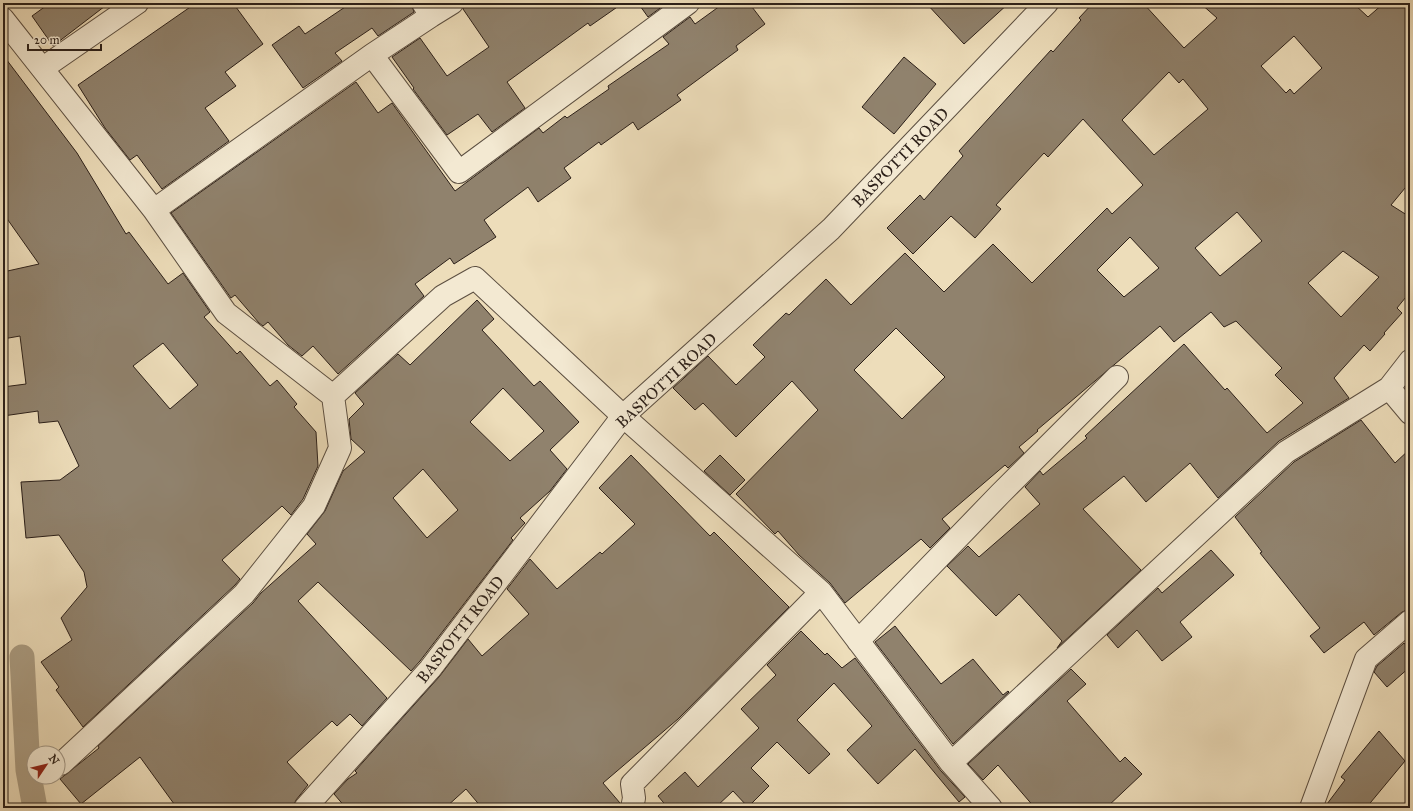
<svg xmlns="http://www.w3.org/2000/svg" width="1413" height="811" viewBox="0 0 1413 811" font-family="'IM FELL Great Primer',serif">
<rect width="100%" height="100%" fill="#edddba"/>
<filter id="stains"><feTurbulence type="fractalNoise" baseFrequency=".005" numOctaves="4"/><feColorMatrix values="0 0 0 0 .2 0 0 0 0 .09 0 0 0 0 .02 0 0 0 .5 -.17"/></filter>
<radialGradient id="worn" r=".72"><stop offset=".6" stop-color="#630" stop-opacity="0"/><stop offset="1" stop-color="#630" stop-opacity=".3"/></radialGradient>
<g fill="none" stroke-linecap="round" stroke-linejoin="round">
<!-- canal -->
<path stroke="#ab9d83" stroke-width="25" d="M 22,657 L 28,770 L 35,808"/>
</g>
<!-- building -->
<path fill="#90826d" stroke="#2c2019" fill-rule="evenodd" d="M 50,3 L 109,3 L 53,46 L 32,16 Z
M 196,3 L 233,3 L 263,44 L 225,72 L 236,86 L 205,108 L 229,141 L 162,189 L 137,155 L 130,160 L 105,128 L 78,85 Z
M 351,3 L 411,3 L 414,12 L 378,36 L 372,28 L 335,53 L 342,61 L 303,88 L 272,45 L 299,26 L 305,34 Z
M 464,3 L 623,3 L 590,26 L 588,23 L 507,82 L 525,108 L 492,132 L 478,114 L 447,135 L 413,89 L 414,88 L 392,57 L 420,38 L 447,76 L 489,47 L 463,9 Z
M 638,3 L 667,3 L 648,17 Z
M 724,3 L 749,3 L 765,24 L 736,46 L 738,50 L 677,95 L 681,100 L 638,130 L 633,122 L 601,145 L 599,142 L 564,168 L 571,178 L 538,202 L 528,187 L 484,220 L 496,237 L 454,264 L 450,258 L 415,284 L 424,296 L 338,374 L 313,346 L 302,356 L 288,345 L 268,322 L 263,326 L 259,323 L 235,295 L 231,298 L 171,213 L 356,82 L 378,113 L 392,103 L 455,191 L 539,128 L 543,133 L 565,116 L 567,118 L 609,89 L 608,86 L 669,44 L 663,37 L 690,17 L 695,24 Z
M 926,3 L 1009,3 L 964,44 Z
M 1093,3 L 1143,3 L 1184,48 L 1217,18 L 1200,3 L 1353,3 L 1368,17 L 1384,3 L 1410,3 L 1410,182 L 1391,205 L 1410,217 L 1410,292 L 1397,308 L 1402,313 L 1384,333 L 1385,334 L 1370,351 L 1364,345 L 1334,378 L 1349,398 L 1279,441 L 1218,498 L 1190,463 L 1146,502 L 1124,476 L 1083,509 L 1141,570 L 1057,648 L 1062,641 L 1019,594 L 996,616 L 947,566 L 968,546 L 979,557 L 1040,504 L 1025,487 L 1040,471 L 1043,475 L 1087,438 L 1085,436 L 1184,344 L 1225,390 L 1227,388 L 1267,433 L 1303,403 L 1275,375 L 1282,368 L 1236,321 L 1224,327 L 1211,312 L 1174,342 L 1160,326 L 1037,430 L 1038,431 L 1019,447 L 1024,453 L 1008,468 L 1005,465 L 942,519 L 950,528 L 930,548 L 921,539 L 845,603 L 830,583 L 799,555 L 778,531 L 775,534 L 736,494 L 818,410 L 792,381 L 736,437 L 703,403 L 695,410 L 673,388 L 708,356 L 736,385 L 765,357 L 753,345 L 786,313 L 789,315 L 826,279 L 851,305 L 905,253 L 944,292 L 993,244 L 1032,283 L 1107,208 L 1112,214 L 1143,185 L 1083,119 L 1048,157 L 1044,153 L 996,205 L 1001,209 L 975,238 L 951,216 L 913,254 L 887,228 L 920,195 L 924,200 L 963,156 L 959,151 L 1051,50 L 1053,52 L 1081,20 L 1079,18 ZM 1294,36 L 1322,68 L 1294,94 L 1290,89 L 1286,93 L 1261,66 ZM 1169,72 L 1179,83 L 1183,79 L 1208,109 L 1154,155 L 1122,120 ZM 1237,212 L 1262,241 L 1220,276 L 1195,248 ZM 1130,237 L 1159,268 L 1124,297 L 1097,270 ZM 1343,251 L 1379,277 L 1341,317 L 1308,283 ZM 896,328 L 945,377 L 902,419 L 854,370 Z
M 3,55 L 77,153 L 126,234 L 129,232 L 168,284 L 183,273 L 210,312 L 204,317 L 237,354 L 240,351 L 270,386 L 277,380 L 297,404 L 294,407 L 316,432 L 318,466 L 303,499 L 291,515 L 282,506 L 222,560 L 240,579 L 235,585 L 83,727 L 56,690 L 59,687 L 41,662 L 72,640 L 61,618 L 87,587 L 84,572 L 59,535 L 26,538 L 21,482 L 60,480 L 79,466 L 58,421 L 39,423 L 38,411 L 3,416 L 3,387 L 26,384 L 20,336 L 3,339 L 3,272 L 39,264 L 3,213 ZM 163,343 L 198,385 L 170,409 L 133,366 Z
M 904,57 L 936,84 L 894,134 L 862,107 Z
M 477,300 L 494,319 L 482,330 L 534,386 L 540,381 L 579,422 L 550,450 L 567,469 L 550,491 L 520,518 L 525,523 L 511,538 L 513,540 L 420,661 L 411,671 L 318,582 L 298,601 L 387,698 L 362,726 L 350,714 L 337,726 L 332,721 L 287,762 L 308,785 L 296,800 L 293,807 L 177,808 L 140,757 L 81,804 L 60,779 L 99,748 L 98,746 L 253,603 L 261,593 L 316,544 L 307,534 L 325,511 L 343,471 L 365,452 L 351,439 L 349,419 L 364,404 L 355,393 L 398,354 L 410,365 ZM 503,388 L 544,431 L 510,461 L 470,422 ZM 423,469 L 458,510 L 427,538 L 393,498 Z
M 1361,420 L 1395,463 L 1410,449 L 1410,609 L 1402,612 L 1374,635 L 1364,622 L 1324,653 L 1310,636 L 1320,628 L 1260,553 L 1262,552 L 1235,517 L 1294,462 Z
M 631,455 L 710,536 L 714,532 L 789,607 L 678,719 L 603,783 L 620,803 L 620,808 L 482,808 L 466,789 L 445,808 L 346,808 L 334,794 L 348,779 L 357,773 L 355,771 L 439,677 L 468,639 L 482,656 L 529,614 L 507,589 L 530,559 L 557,589 L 600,552 L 602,554 L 635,524 L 599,488 Z
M 720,455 L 745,480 L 730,495 L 704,471 Z
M 1211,550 L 1234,575 L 1180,622 L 1192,637 L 1162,661 L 1137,630 L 1118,648 L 1107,635 L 1158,588 L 1162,593 Z
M 895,626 L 941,684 L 973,659 L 1003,695 L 1008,691 L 1009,692 L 953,744 L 875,642 Z
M 801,631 L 825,655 L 827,653 L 842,668 L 855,658 L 941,771 L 965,797 L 959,802 L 915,749 L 878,784 L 847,750 L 872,726 L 834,683 L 797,720 L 830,754 L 809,774 L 777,742 L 751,768 L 769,786 L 748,807 L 733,791 L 716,807 L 717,808 L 668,808 L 658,796 L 685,772 L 698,787 L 759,728 L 741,709 L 776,675 L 767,665 Z
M 1404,643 L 1410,650 L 1410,667 L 1387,687 L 1374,672 L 1377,666 Z
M 1071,669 L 1086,684 L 1067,701 L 1120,762 L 1125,757 L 1142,774 L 1106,808 L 1035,808 L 998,765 L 983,780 L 968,764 Z
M 1379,731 L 1405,761 L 1366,808 L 1324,808 L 1345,780 L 1341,777 Z"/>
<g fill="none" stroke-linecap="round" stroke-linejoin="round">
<!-- minor casing -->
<g stroke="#5c4f41" stroke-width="24">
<path id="minor" d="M 423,3 L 431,16 L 372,55 L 459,172 L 688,3
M 431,16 L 452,3
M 3,19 L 154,210 L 226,313 L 333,396 L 443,296 L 475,278 L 623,416 L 821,592 L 951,763 L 991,808
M 43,68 L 137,3
M 154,210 L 372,55
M 1389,388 L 1410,413
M 858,641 L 1000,494 L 1117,377
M 951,763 L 1286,452 L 1389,388 L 1410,361
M 61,764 L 244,594 L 314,506 L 340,448 L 333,396
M 305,808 L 430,669 L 623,416 L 831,229 L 1047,3
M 632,808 L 634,798 L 632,784 L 821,592
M 1311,808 L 1366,659 L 1410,621"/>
</g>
<!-- minor -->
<use href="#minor" stroke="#f3e9d2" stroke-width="22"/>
</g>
<g text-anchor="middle" stroke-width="3.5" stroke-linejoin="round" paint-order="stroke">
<!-- street labels -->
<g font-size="16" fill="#2c2019" stroke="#f3e9d2">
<text transform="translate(900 157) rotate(-46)" y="6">BASPOTTI ROAD</text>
<text transform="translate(666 380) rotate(-43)" y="6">BASPOTTI ROAD</text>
<text transform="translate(460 629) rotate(-52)" y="6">BASPOTTI ROAD</text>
</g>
</g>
<!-- margin -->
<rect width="1413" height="811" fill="none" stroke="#edddba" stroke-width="16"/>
<rect x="4" y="4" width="1405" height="803" fill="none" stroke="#2c2019" stroke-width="2"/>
<rect x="8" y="8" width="1397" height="795" fill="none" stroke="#2c2019"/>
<!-- north arrow -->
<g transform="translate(46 765) rotate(55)"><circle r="19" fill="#f3e9d2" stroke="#a39988"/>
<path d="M0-3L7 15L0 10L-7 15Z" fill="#8f2418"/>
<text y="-6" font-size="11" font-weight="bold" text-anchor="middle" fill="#2c2019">N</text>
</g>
<!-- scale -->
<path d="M28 44v6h73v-6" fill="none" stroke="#2c2019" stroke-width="2"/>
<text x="34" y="44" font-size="12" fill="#2c2019" stroke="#f3e9d2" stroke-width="3" paint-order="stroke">20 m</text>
<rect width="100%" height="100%" filter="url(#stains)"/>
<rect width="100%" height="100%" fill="url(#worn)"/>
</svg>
